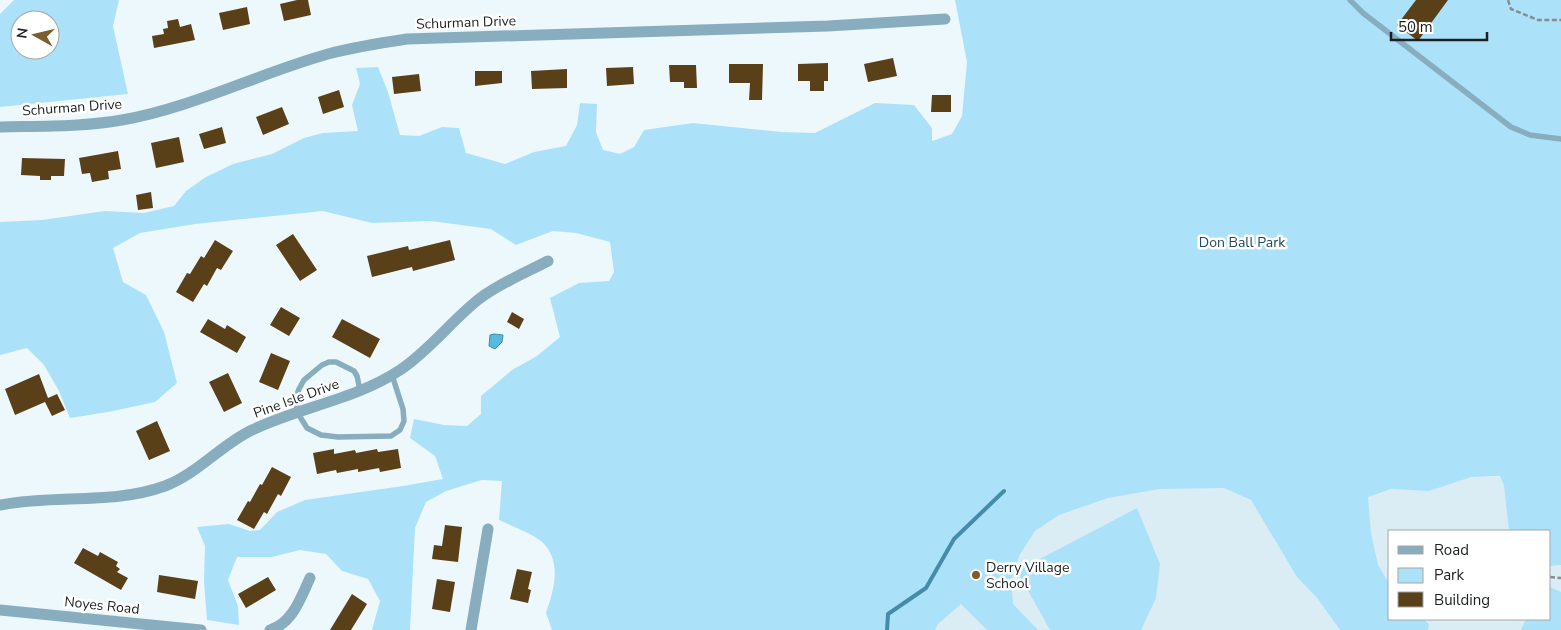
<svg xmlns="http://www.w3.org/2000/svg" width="1561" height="630" viewBox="0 0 1561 630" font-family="'Nunito Sans',sans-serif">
<rect width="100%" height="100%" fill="#edf8fc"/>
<!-- built -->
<path fill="#daedf5" d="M 1517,476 L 1514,531 L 1390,531 L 1390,619 L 1550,619 L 1550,566 L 1561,565 L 1561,630 L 560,630 L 566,502 Z"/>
<!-- green -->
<path fill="#abe2fa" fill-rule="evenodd" d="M 14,0 L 119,0 L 113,26 L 128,94 L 0,107 L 0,14 ZM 20,20 L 50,20 L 50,50 L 20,50 Z
M 955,0 L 1561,0 L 1561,565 L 1550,566 L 1550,531 L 1509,531 L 1504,485 L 1500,476 L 1471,477 L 1429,491 L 1391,489 L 1368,497 L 1371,533 L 1378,565 L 1390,585 L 1390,619 L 1423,619 L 1429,624 L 1428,630 L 1340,630 L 1318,599 L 1297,577 L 1251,500 L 1224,488 L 1160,489 L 1108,498 L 1059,515 L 1035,531 L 1019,556 L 1011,581 L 1013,604 L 1038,630 L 987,630 L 961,604 L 938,624 L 935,630 L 552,630 L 546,613 C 554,589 563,561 541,541 C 532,534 510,525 499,520 L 502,481 L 482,480 L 446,491 L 426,502 L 415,528 L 410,630 L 372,630 L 380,601 L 368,579 L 342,571 L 326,554 L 300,550 L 272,557 L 237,557 L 228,580 L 238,606 L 239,625 L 207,620 L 204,581 L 205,546 L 197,527 L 229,524 L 250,531 L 260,530 L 277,512 L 305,500 L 403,486 L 443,479 L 435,456 L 410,438 L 414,419 L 444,425 L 467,426 L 481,414 L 481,396 L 512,370 L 537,356 L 560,337 L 550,298 L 579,283 L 609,281 L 614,272 L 610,242 L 576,233 L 553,231 L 516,245 L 491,229 L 431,221 L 372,223 L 323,211 L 195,224 L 140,233 L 113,248 L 123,282 L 146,295 L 164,332 L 177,383 L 155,402 L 108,412 L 70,418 L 59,391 L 44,365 L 27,348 L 0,355 L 0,222 L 42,220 L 105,211 L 144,213 L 174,206 L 186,191 L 206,177 L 233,164 L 272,154 L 304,138 L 323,133 L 358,131 L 352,105 L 360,84 L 356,68 L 378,67 L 388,92 L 400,135 L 419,136 L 442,127 L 459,128 L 466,153 L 505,164 L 534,152 L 566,146 L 577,125 L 580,103 L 597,104 L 596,132 L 603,150 L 620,154 L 634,147 L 644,130 L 693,123 L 781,132 L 815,133 L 875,103 L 914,105 L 932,128 L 932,141 L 952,134 L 962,116 L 967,62 Z
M 1137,508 L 1160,564 L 1156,598 L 1141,630 L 1050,630 L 1017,571 Z
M 1550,587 L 1561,592 L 1561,630 L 1521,630 L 1526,619 L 1550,619 Z"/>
<!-- water -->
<path fill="#57bae0" stroke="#458ca7" d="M 494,334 L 503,335 L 502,342 L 495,349 L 489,346 L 490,335 Z"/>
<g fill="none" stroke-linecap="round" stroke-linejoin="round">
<!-- stream -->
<path stroke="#458ca7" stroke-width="4" d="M 887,630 L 888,614 L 926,588 L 954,539 L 1004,491"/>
</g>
<!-- building -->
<path fill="#594019" d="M 297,0 L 308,0 L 311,15 L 284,21 L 280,4 Z
M 1416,0 L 1448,0 L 1418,41 L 1397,25 Z
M 247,7 L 250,24 L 223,30 L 219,13 Z
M 178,19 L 180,27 L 191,24 L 195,40 L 154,48 L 152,36 L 164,34 L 163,29 L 168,28 L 167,21 Z
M 893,58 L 897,76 L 868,82 L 864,64 Z
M 828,63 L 828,81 L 824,81 L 824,91 L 810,91 L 810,81 L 798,81 L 798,64 Z
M 729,64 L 763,64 L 762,100 L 749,100 L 750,83 L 729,83 Z
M 669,65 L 696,65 L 697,88 L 684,88 L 684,82 L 670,82 Z
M 633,67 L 634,84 L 607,86 L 606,68 Z
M 567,69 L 567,88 L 532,89 L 531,71 Z
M 475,71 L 502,71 L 502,83 L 475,86 Z
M 419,74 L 421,91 L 394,94 L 392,77 Z
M 339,90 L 344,107 L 323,114 L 318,97 Z
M 932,95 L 951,95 L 951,112 L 931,112 Z
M 282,107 L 289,124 L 263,135 L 256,117 Z
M 222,127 L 226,143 L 204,149 L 199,134 Z
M 179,137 L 184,162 L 156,168 L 151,143 Z
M 118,151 L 121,169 L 108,171 L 109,179 L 92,182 L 90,173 L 82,174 L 79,158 Z
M 22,158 L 65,159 L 64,176 L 51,176 L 51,180 L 40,180 L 40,176 L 21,175 Z
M 151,192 L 153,208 L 138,210 L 136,195 Z
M 293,234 L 317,270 L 300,281 L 276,245 Z
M 215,240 L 233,251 L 221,270 L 217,268 L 207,286 L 204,284 L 193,302 L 176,292 L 187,273 L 190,274 L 201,256 L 204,258 Z
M 450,240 L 455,260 L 413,271 L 412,267 L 372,277 L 367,256 L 408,246 L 409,250 Z
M 281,307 L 300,318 L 289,336 L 270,325 Z
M 512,312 L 524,319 L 519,329 L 507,322 Z
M 208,319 L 225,329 L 227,325 L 246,337 L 237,353 L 200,332 Z
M 342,319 L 380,339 L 370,358 L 332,337 Z
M 271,353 L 290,361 L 278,390 L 259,382 Z
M 228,373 L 242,403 L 224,412 L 209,382 Z
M 39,374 L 48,398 L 57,394 L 65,410 L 52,416 L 45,402 L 15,415 L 5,389 Z
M 157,421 L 170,451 L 149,460 L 136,431 Z
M 334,449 L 334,454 L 355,450 L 356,453 L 377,449 L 378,452 L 398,449 L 401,468 L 380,472 L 379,468 L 358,472 L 358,469 L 337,473 L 336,470 L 317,474 L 313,453 Z
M 272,467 L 291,477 L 281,496 L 278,494 L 267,514 L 264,512 L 254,529 L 237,520 L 248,501 L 250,502 L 260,484 L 262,485 Z
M 445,525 L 462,527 L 458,562 L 432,559 L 434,545 L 442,546 Z
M 83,548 L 98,556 L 100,552 L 118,562 L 116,566 L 120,569 L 117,572 L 128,578 L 121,590 L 74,563 Z
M 517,569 L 532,572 L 528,589 L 531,590 L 528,603 L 510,599 Z
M 159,575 L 198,581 L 195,599 L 157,592 Z
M 268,577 L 276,590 L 246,608 L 238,594 Z
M 437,579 L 455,582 L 450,612 L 432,609 Z
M 352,594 L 367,604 L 351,630 L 330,630 Z"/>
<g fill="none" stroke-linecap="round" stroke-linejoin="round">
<!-- path -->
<path stroke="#858d8f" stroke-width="2.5" stroke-dasharray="5 2.5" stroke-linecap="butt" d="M 1508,0 L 1511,9 L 1538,20 L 1561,20
M 1550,577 L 1561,578"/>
<!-- lane -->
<path stroke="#87adbe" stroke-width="5.5" d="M 1350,0 L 1363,13 L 1511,127 L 1530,135 L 1561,139
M 360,390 L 357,376 L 354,371 L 336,362 L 329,362 L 322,365 L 304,380 L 299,389 L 296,397 L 297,412 L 307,428 L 321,435 L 338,437 L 391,436 L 400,430 L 404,421 L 403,409 L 392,375"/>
<!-- street -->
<path stroke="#87adbe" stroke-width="11" d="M 0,127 C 40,126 82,127 122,120 C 191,108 260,73 328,54 C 354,47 380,43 407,39 L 828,26 L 945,19
M 0,505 C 54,494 113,505 165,486 C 197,474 220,446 250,431 C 299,407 355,400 400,370 C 430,350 451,321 479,299 C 500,283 525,273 548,261
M 0,610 L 201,630
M 270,630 C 293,623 301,597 310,578
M 471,630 L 488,529"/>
</g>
<!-- markers -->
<circle fill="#7a5d30" stroke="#fff" stroke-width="2" cx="976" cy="575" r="5"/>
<g text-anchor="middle" stroke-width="5" stroke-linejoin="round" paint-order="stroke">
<!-- street labels -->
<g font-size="14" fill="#1c2021" stroke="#fff">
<text transform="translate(466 22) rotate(-2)" y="5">Schurman Drive</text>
<text transform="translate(72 107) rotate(-4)" y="5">Schurman Drive</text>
<text transform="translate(296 398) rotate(-20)" y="5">Pine Isle Drive</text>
<text transform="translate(102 605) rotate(6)" y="5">Noyes Road</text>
</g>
<!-- park labels -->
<g font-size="14" fill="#1f4a5b" stroke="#fff">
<text x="1242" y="247">Don Ball Park</text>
</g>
<!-- poi labels -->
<g font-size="14" fill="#1c2021" stroke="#fff" text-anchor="start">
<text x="986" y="572">Derry Village<tspan x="986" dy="16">School</tspan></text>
</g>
</g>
<!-- legend -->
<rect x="1388" y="530" width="162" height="90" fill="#ffffff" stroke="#a4a6a6"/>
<rect x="1398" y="546" width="25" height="8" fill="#87adbe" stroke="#a4a6a6"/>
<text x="1434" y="555" font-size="15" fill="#1c2021">Road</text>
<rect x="1398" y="568" width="25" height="15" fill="#abe2fa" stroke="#a4a6a6"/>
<text x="1434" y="580" font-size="15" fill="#1c2021">Park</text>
<rect x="1398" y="592" width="25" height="15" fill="#594019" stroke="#a4a6a6"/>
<text x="1434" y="605" font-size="15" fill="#1c2021">Building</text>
<!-- north arrow -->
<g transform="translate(35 35) rotate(278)"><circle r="24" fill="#ffffff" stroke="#a4a6a6"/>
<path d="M0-4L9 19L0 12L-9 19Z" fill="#7a5d30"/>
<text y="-8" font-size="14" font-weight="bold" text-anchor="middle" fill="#1c2021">N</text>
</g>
<!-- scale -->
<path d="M1391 32v8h96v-8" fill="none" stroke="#1c2021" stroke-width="2.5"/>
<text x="1398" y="32" font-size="15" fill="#1c2021" stroke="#ffffff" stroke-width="4" paint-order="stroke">50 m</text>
</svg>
